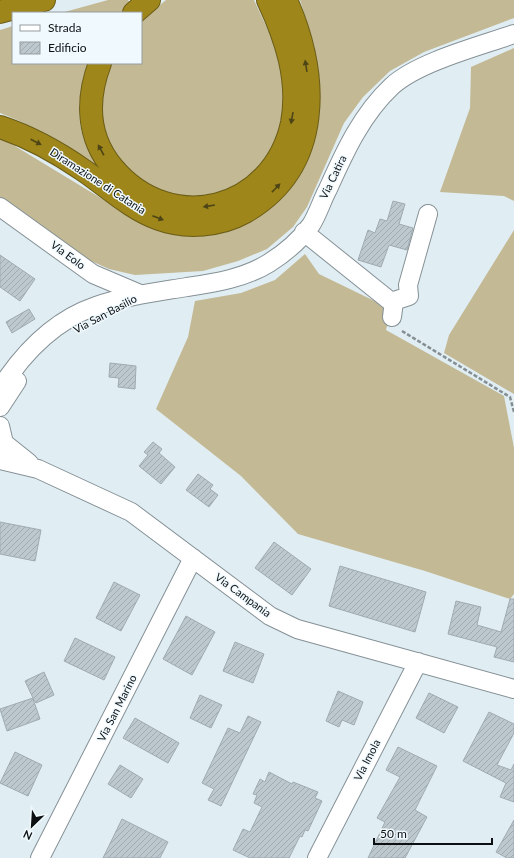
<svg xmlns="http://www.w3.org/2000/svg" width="514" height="858" viewBox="0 0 514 858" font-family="Lato,sans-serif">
<defs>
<pattern id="building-hatch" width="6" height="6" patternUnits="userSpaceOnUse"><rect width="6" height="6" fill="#bcc8ce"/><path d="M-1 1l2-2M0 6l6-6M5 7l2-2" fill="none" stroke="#a0abb0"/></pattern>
</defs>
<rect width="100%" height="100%" fill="#e0edf3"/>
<!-- grass -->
<path fill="#c3b994" d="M 108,0 L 128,0 L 130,3 L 122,13 L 61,13 Z
M 166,0 L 254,0 L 273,41 L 282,76 L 284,105 L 280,130 L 272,152 L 243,186 L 194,199 L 169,195 L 148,187 L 111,151 L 101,124 L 100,98 L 110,63 L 141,63 L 141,20 Z
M 300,0 L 514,0 L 514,18 L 424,52 L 390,71 L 363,97 L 344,123 L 307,207 L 293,227 L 267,249 L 238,261 L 203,271 L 135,275 L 109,269 L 89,260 L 0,197 L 0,137 L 137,220 L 174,234 L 214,233 L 242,224 L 269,208 L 292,184 L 317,120 L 319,78 L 314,45 Z
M 13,26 L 13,63 L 90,63 C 80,87 74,120 86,144 C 92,155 99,165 106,176 C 72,151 39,127 0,113 L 0,30 Z
M 514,48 L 514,201 L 504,196 L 440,192 L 470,108 L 471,67 Z
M 514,230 L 514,394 L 444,353 L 449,335 Z
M 305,254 L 319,274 L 391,309 L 386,330 L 504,396 L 514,448 L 514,594 L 510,599 L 425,571 L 298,534 L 241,476 L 156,409 L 188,337 L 195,301 L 241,293 L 275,280 Z"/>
<!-- building -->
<path fill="url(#building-hatch)" stroke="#9fabb0" d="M 393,201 L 405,204 L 399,224 L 413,228 L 407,250 L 389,245 L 381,267 L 358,260 L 368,230 L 375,233 L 380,219 L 387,221 Z
M 0,255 L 35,279 L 20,301 L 0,287 Z
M 29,309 L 35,319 L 12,333 L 6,322 Z
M 110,363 L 136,366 L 135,389 L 118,387 L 119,378 L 109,377 Z
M 153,442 L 162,449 L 159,453 L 175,467 L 161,484 L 139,466 L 148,455 L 144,452 Z
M 198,474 L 213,485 L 210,489 L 218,495 L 209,507 L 186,490 Z
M 0,522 L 41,530 L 35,561 L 0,554 Z
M 274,542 L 311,569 L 292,595 L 255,568 Z
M 340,566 L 426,592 L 415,632 L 329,606 Z
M 114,582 L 140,595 L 121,631 L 96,618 Z
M 510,599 L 514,599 L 514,662 L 494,657 L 497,647 L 448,634 L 456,601 L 481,607 L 477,625 L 501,632 Z
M 186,616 L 215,632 L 192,675 L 163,659 Z
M 75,638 L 115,657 L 104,680 L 64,661 Z
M 235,642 L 264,654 L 253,683 L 223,671 Z
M 44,672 L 54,695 L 36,703 L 33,699 L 40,719 L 7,731 L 0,709 L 33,698 L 25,681 Z
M 338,691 L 363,702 L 354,725 L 342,720 L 339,727 L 326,721 Z
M 429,693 L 458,707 L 444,733 L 416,718 Z
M 200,695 L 222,705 L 211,728 L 190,718 Z
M 489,712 L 514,724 L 514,733 L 497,765 L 511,770 L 514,764 L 514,802 L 500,797 L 506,783 L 463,761 Z
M 248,716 L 261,722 L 221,806 L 208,800 L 214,789 L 202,783 L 228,728 L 240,733 Z
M 135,718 L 179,743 L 168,763 L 123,738 Z
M 398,747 L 437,766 L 415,810 L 427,817 L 405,858 L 368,858 L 385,822 L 377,818 L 400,777 L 386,770 Z
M 15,752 L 42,765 L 28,796 L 0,783 Z
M 120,765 L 143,779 L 131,798 L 108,784 Z
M 269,772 L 292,784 L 293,782 L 318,792 L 315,798 L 322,801 L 308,831 L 305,830 L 302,837 L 300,836 L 289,858 L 250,858 L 233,850 L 243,829 L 250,832 L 262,807 L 254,803 L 257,795 L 253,794 L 260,779 L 265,782 Z
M 122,819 L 168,842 L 160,858 L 103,858 Z
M 514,820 L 514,858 L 507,858 L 496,852 Z"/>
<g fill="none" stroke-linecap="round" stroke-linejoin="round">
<!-- minor casing -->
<g stroke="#859196" stroke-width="20">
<path id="minor" d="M 0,207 L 93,274 L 140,294
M 304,232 L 390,301 L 394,301 L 392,317
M 394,301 L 409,296 L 408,285 L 428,214
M 0,389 C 23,353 55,320 96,306 C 125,296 157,292 187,287 C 215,283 245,278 269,263 C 285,253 300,240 311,225 C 318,214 322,200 328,189 C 345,151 362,114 392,86 C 418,62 480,46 514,34
M 0,407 L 17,381
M 0,426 L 4,443 L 29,463
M 0,460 L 38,469 L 131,512 L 270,616 L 297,629 L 514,689
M 40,858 L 193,558
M 317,858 L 418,662"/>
</g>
<!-- highway casing -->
<g stroke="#6b5d17" stroke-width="24">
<path id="highway" d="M 0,12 L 44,0
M 134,13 L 149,0
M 100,63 C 86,100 87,137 113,168 C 171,237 273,211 292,123 C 300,80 286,38 268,0
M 0,127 C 30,137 57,152 83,170 C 108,187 131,209 159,219 C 186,229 220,226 245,212 C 324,166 319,75 286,0"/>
</g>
<!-- path -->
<path stroke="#858f93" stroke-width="2.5" stroke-dasharray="4 2" stroke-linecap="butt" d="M 402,331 L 510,397 L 514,412"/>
<!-- minor -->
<use href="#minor" stroke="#fff" stroke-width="18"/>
<!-- highway -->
<use href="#highway" stroke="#9e861a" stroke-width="22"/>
</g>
<!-- one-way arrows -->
<defs><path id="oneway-solid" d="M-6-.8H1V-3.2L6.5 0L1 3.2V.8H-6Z"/></defs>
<g fill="#4e4516">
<use href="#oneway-solid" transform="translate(306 66) rotate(-99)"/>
<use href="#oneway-solid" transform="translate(292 118) rotate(100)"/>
<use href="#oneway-solid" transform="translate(36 142) rotate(27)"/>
<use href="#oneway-solid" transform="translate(101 150) rotate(-119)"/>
<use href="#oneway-solid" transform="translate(276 188) rotate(-46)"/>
<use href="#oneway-solid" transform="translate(209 206) rotate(171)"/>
<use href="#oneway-solid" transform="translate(158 218) rotate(21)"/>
</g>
<g text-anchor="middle" stroke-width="3" stroke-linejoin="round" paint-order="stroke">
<!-- street labels -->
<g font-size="11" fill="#0c1012" stroke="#f0fafe">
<text transform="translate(333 177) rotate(-64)" y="4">Via Catira</text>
<text transform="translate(98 181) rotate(33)" y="4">Diramazione di Catania</text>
<text transform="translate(68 255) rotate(36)" y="4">Via Eolo</text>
<text transform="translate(105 314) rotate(-28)" y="4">Via San Basilio</text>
<text transform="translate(243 595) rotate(36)" y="4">Via Campania</text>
<text transform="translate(117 708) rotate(-63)" y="4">Via San Marino</text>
<text transform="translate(367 760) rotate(-63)" y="4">Via Imola</text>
</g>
</g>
<!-- legend -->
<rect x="12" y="12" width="130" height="52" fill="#f0fafe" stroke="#959ca0"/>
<rect x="20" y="25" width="20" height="6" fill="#ffffff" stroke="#959ca0"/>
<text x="48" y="32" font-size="12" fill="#0c1012">Strada</text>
<rect x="20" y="42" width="20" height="12" fill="url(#building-hatch)" stroke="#959ca0"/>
<text x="48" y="52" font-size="12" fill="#0c1012">Edificio</text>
<!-- north arrow -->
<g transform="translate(32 826) rotate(205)" stroke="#f0fafe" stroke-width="3" paint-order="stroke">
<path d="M0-3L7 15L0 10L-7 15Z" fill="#0c1012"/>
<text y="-6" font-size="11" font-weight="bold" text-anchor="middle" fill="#0c1012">N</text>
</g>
<!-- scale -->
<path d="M374 838v6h118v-6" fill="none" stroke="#0c1012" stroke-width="2"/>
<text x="380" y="838" font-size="12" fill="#0c1012" stroke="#f0fafe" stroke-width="3" paint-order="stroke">50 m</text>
</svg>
